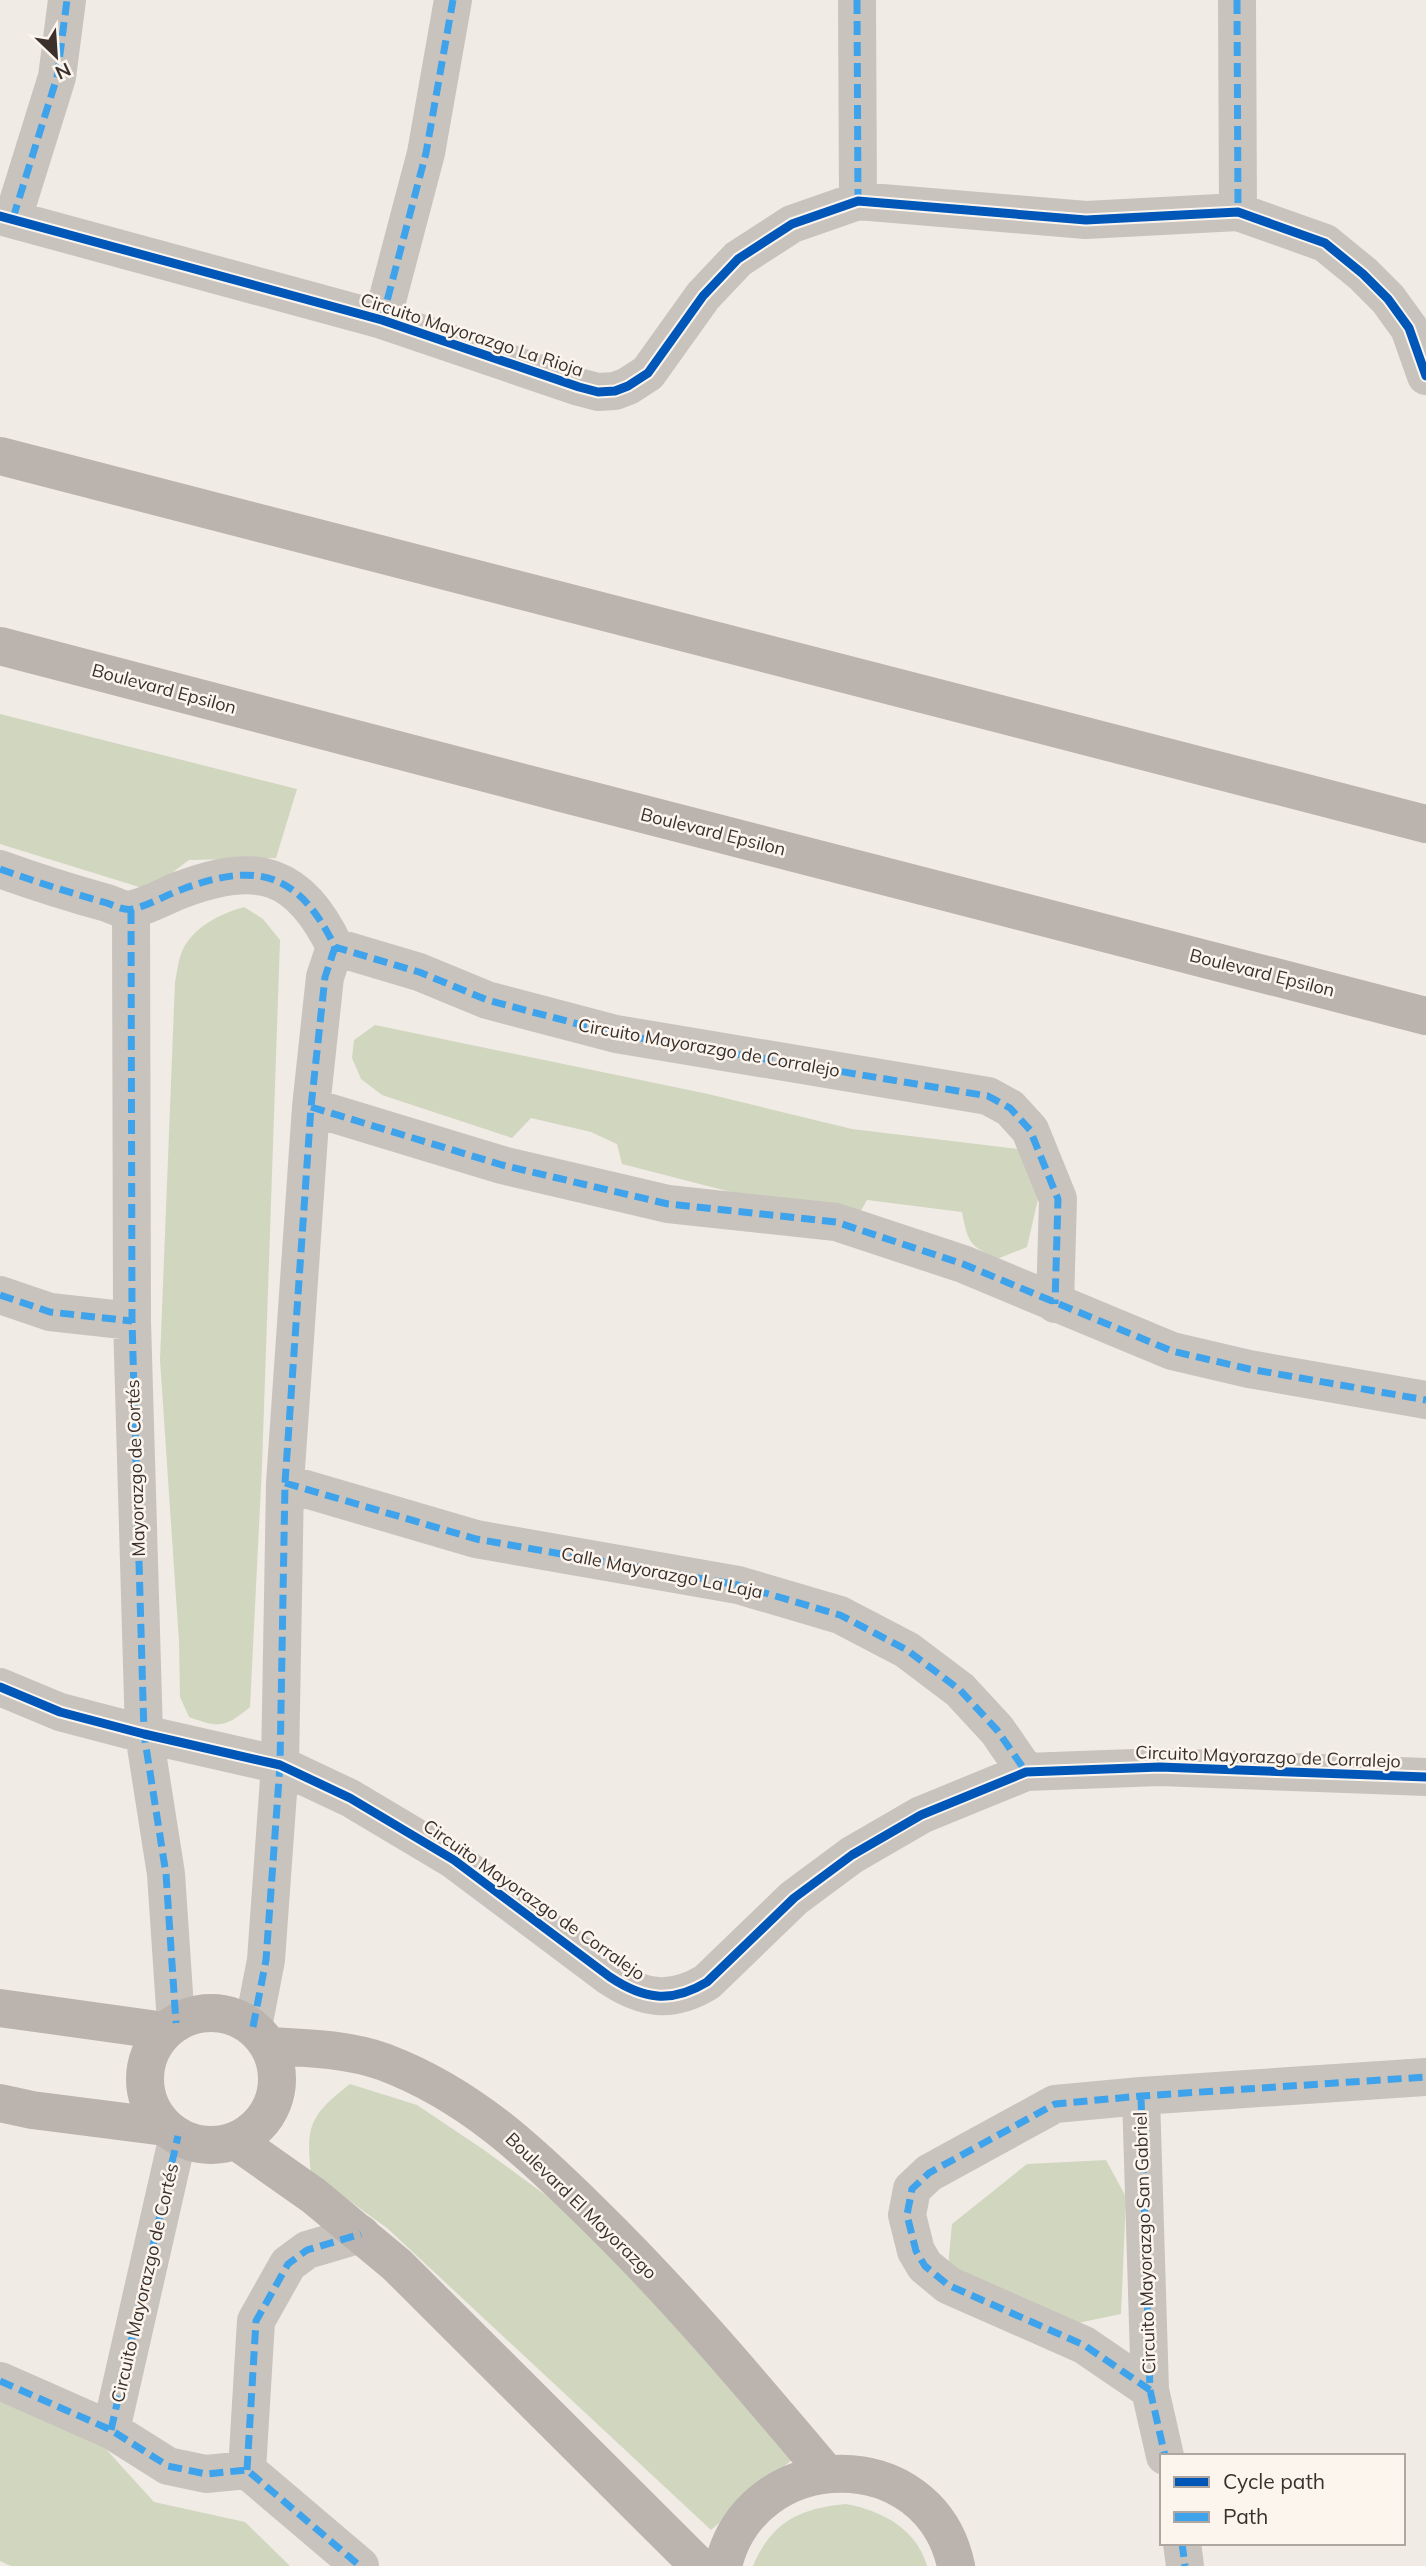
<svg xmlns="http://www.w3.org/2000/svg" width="1426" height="2566" viewBox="0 0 1426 2566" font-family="Mulish,sans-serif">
<rect width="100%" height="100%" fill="#f0ebe5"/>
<!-- green -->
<path fill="#d1d6bf" d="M 0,714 L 297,789 L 276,858 L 189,860 L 149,890 L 0,844 Z
M 244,907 L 263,919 L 280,940 L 262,1466 L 250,1707 C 225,1728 219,1728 189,1717 L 180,1697 L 179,1642 L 160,1360 L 175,982 C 177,973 178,962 181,954 C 191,928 219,914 244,907 Z
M 375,1025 L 708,1094 L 852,1129 L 1019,1149 L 1038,1199 L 1027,1247 L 997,1259 C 969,1245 968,1243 962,1212 L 867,1200 L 858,1216 L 770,1202 L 622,1164 L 617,1144 L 591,1132 L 531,1118 L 512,1138 L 382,1095 L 361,1079 L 352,1058 L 354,1040 Z
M 350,2084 L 417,2105 L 484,2150 L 555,2202 L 635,2279 L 795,2457 L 711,2530 L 387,2228 L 311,2173 C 305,2124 312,2114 350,2084 Z
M 1106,2160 L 1126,2197 L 1121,2314 L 1068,2325 L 948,2266 L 952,2224 L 1027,2164 Z
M 0,2389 L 94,2436 L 154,2502 L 245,2522 L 290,2566 L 11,2566 L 0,2561 Z
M 846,2504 C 882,2511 916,2528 927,2566 L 753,2566 C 771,2522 801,2508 846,2504 Z"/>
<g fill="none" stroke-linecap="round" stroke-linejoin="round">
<!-- street -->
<path stroke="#c9c3be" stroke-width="38" d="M 857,0 L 858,201
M 1237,0 L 1238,212
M 0,216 L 382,320 L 579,387 L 598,392 L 615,391 L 628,386 L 648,373 L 703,296 L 738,259 L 792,224 L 858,201 L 1086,220 L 1238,212 L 1325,243 L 1363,274 L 1388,299 L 1409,328 L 1426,376
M 13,218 L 57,77 L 67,0
M 382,320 L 426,153 L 453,0
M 0,869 C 36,882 71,893 107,903 C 115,906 125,911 133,909 C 150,905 166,895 183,889 C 258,861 299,873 335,947 L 419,972 L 487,1000 L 616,1034 L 988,1096 L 1010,1108 L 1030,1130 L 1058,1199 L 1055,1304
M 131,910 L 132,1321 L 144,1734 L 166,1874 L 176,2023
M 311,1107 L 502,1165 L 668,1204 L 836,1222 L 963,1264 L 1172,1351 L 1249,1369 L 1426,1400
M 0,1295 L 50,1312 L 132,1321
M 285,1483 L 476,1539 L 738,1585 L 840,1615 L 907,1650 L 960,1690 L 997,1730 L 1026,1772
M 0,1687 L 60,1712 L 144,1734 L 280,1765 L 350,1798 L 454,1860 L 610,1977 C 643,1999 671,2004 707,1982 L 794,1898 L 852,1855 L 921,1815 L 1026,1772 L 1160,1767 L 1426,1777
M 253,2027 L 266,1960 L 280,1765 L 285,1483 L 311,1107 L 325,977 L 335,947
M 1141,2096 L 1150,2390 L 1165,2456
M 0,2381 L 111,2430 L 168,2466 L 206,2474 L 247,2470 L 360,2566
M 1150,2390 L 1084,2345 L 948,2285 L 925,2266 L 916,2251 L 907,2215 L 912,2189 L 929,2173 L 1055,2104 L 1141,2096 L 1426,2077
M 111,2430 L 178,2136
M 247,2470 L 256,2321 L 288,2264 L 307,2250 L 361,2234
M 1182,2543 L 1185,2566"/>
<!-- secondary -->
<path stroke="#bab3ae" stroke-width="38" d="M 0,456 L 1426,824
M 0,646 L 558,792 L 1426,1016
M 0,2008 L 165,2031
M145 2079a66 66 0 1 1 132 0a66 66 0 1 1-132 0Z
M 269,2046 C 308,2048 348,2049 384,2062 C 469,2094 529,2151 592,2213 C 676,2295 751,2384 826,2473
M 0,2103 L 32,2110 L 165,2127
M 236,2141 L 314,2196 L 397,2265 L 699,2566
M 723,2566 C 752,2444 930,2442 956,2566"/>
<!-- quiet -->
<path stroke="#3fa3eb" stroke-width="7" stroke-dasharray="14 7" stroke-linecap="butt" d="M 857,0 L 858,201
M 1237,0 L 1238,212
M 13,218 L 57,77 L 67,0
M 382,320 L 426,153 L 453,0
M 0,869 C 36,882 71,893 107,903 C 115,906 125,911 133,909 C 150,905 166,895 183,889 C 258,861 299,873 335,947 L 419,972 L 487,1000 L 616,1034 L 988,1096 L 1010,1108 L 1030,1130 L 1058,1199 L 1055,1304
M 131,910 L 132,1321 L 144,1734 L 166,1874 L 176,2023
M 311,1107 L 502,1165 L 668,1204 L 836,1222 L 963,1264 L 1172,1351 L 1249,1369 L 1426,1400
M 0,1295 L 50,1312 L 132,1321
M 285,1483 L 476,1539 L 738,1585 L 840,1615 L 907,1650 L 960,1690 L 997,1730 L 1026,1772
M 253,2027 L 266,1960 L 280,1765 L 285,1483 L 311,1107 L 325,977 L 335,947
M 1141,2096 L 1150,2390 L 1165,2456
M 0,2381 L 111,2430 L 168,2466 L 206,2474 L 247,2470 L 360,2566
M 1150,2390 L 1084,2345 L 948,2285 L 925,2266 L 916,2251 L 907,2215 L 912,2189 L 929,2173 L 1055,2104 L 1141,2096 L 1426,2077
M 111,2430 L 178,2136
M 247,2470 L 256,2321 L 288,2264 L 307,2250 L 361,2234
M 1182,2543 L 1185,2566"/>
<!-- cycleway casing -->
<g stroke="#fbf5ee" stroke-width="13">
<path id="cycleway" d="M 0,216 L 382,320 L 579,387 L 598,392 L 615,391 L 628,386 L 648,373 L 703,296 L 738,259 L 792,224 L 858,201 L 1086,220 L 1238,212 L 1325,243 L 1363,274 L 1388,299 L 1409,328 L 1426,376
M 0,1687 L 60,1712 L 144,1734 L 280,1765 L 350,1798 L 454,1860 L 610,1977 C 643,1999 671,2004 707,1982 L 794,1898 L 852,1855 L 921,1815 L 1026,1772 L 1160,1767 L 1426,1777"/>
</g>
<!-- cycleway -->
<use href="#cycleway" stroke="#0057b8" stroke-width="9"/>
</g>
<g text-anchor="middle" stroke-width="5" stroke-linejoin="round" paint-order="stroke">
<!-- street labels -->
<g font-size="18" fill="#3b302b" stroke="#fbf5ee">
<text transform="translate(472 335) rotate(18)" y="6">Circuito Mayorazgo La Rioja</text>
<text transform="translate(164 689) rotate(15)" y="6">Boulevard Epsilon</text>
<text transform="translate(713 832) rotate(14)" y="6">Boulevard Epsilon</text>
<text transform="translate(1262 973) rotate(14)" y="6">Boulevard Epsilon</text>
<text transform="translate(709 1048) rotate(10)" y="6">Circuito Mayorazgo de Corralejo</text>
<text transform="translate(136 1468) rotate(-92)" y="6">Mayorazgo de Cortés</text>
<text transform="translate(662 1573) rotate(11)" y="6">Calle Mayorazgo La Laja</text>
<text transform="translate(1268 1757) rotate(2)" y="6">Circuito Mayorazgo de Corralejo</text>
<text transform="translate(534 1900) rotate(35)" y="6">Circuito Mayorazgo de Corralejo</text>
<text transform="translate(581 2206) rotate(44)" y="6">Boulevard El Mayorazgo</text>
<text transform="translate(1145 2243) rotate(-92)" y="6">Circuito Mayorazgo San Gabriel</text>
<text transform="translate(145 2283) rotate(-77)" y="6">Circuito Mayorazgo de Cortés</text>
</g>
</g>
<!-- legend -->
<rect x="1160" y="2454" width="245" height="91" fill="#fbf5ee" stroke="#aea6a0" stroke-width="2"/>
<rect x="1174" y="2477" width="35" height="10" fill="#0057b8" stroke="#aea6a0" stroke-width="2"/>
<text x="1223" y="2489" font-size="21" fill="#3b302b">Cycle path</text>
<rect x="1174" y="2512" width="35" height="10" fill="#3fa3eb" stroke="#aea6a0" stroke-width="2"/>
<text x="1223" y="2524" font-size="21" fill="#3b302b">Path</text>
<!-- north arrow -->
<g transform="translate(56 56) rotate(155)" stroke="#fbf5ee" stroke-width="5" paint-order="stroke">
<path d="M0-5L12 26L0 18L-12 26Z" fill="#3b302b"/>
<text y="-10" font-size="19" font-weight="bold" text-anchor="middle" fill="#3b302b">N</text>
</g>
</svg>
